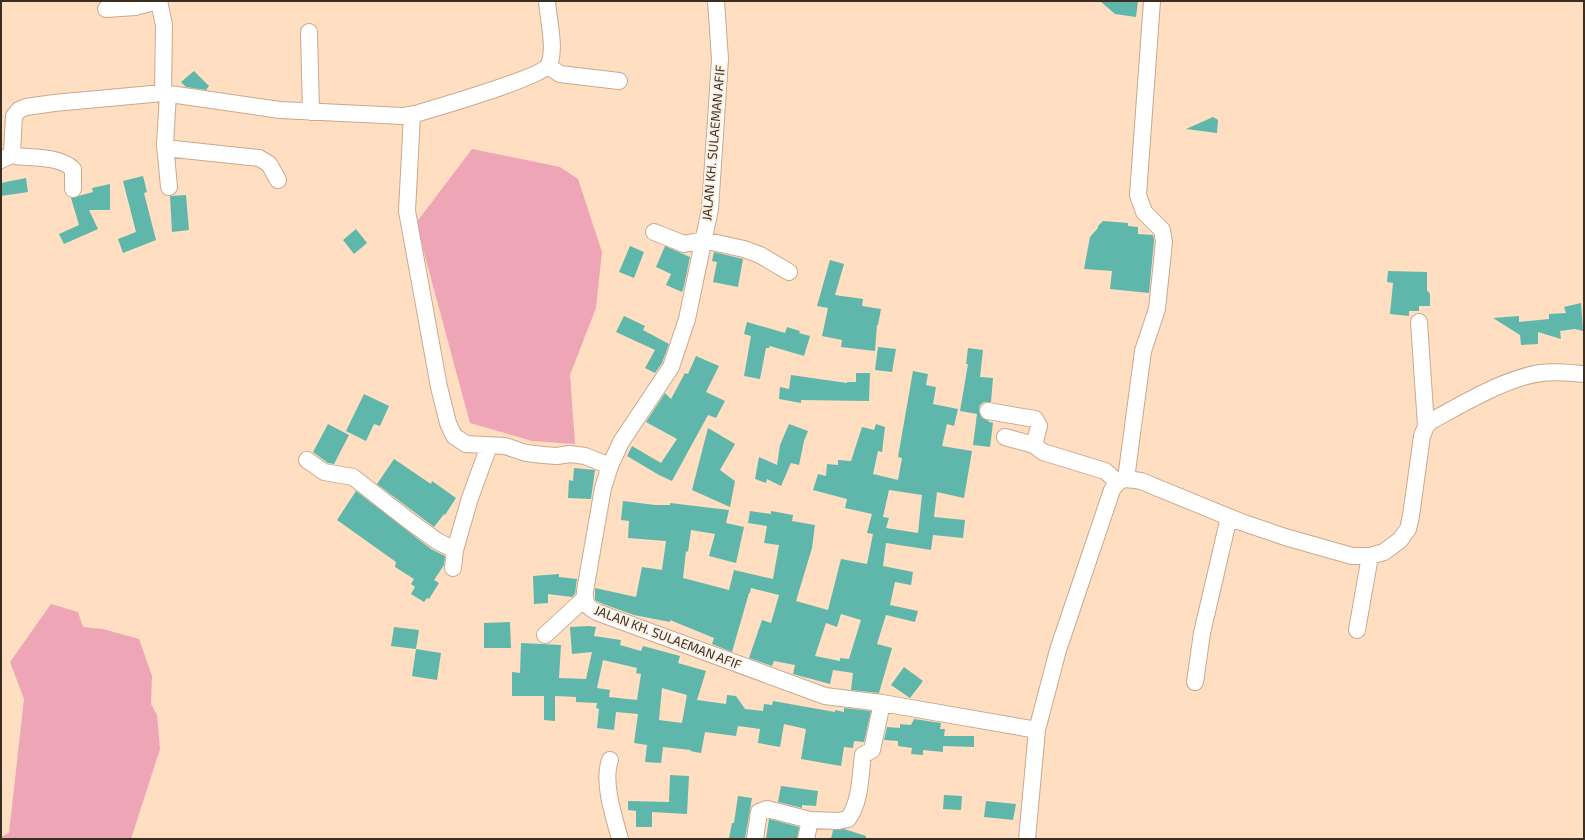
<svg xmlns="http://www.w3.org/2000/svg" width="1585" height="840" viewBox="0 0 1585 840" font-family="'Exo 2',sans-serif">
<rect width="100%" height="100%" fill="#ffdec2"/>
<!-- water -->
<path fill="#eea6b7" d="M 472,149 L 560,167 L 578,179 L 602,252 L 596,308 L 570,375 L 575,444 L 532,441 L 470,423 L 416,223 Z
M 51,604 L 78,612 L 83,627 L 103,629 L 139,639 L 152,676 L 151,704 L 157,715 L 160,749 L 131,839 L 1,839 L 1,837 L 9,833 L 24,699 L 10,662 Z"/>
<!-- building -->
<path fill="#5fb7ab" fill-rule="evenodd" d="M 1100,1 L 1138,1 L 1136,17 L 1115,14 Z
M 194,71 L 209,86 L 206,90 L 186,87 L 181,82 Z
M 1213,117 L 1218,120 L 1217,133 L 1186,129 Z
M 143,176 L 147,192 L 144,193 L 156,240 L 123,253 L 118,239 L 136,232 L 123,181 Z
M 26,178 L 28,192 L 1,196 L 1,183 Z
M 110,184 L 110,210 L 89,210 L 98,229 L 64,244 L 59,234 L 79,225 L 71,198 L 93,192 L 92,188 Z
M 186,195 L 189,230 L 172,232 L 170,196 Z
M 1103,221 L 1128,223 L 1128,226 L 1138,227 L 1138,234 L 1153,235 L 1154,241 L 1149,293 L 1110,289 L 1112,271 L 1084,269 L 1090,237 L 1098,228 L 1098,226 Z
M 356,229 L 367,243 L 354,254 L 343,240 Z
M 630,246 L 644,252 L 634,278 L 619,272 Z
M 665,246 L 690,257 L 684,286 L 682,292 L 666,285 L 671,274 L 656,267 Z
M 714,252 L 743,259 L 738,287 L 713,282 L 717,262 L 712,261 Z
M 830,260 L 844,264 L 835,295 L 863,299 L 862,306 L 881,309 L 878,325 L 877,325 L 875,351 L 841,347 L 842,340 L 822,336 L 828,308 L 817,306 Z
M 1388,271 L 1427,272 L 1427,290 L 1430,294 L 1430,306 L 1419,306 L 1419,311 L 1409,311 L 1409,316 L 1390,314 L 1393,283 L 1387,282 Z
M 1581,303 L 1583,331 L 1575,329 L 1560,331 L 1561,339 L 1538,332 L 1538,344 L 1521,345 L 1520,335 L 1493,318 L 1519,316 L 1519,322 L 1549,319 L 1549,314 L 1566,313 L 1564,307 Z
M 624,316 L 645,326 L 643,330 L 669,344 L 662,363 L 655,373 L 645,368 L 655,350 L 616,332 Z
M 747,322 L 785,333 L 787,327 L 800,331 L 799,333 L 810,336 L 804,356 L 770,346 L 769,348 L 766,348 L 760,379 L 744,376 L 751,336 L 744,334 Z
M 878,347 L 896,349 L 892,372 L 875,370 Z
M 968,348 L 983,350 L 980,377 L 993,378 L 991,402 L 984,402 L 980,405 L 979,410 L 982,418 L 989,421 L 989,422 L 993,423 L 990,447 L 973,445 L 977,414 L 960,411 L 968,364 L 966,364 Z
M 696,356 L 719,366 L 706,392 L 725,401 L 716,418 L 708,415 L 672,481 L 659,475 L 627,456 L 632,446 L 661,463 L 677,439 L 646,422 L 665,393 L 671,399 L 685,373 L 688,374 Z
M 913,371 L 928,374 L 926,385 L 936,387 L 933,404 L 958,409 L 954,426 L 947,424 L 942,446 L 972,451 L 964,498 L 937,492 L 934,517 L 965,520 L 963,538 L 933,535 L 931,550 L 886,543 L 883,566 L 913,572 L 911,585 L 895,582 L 890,605 L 918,611 L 915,622 L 886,615 L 877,644 L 892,648 L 879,693 L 851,690 L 853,673 L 833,670 L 830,684 L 793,674 L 795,665 L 774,661 L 772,666 L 749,658 L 762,620 L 771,623 L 779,595 L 751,588 L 750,593 L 749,593 L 732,652 L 712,644 L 714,638 L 670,620 L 670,622 L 634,615 L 603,604 L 595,600 L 595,588 L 636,597 L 642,567 L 662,570 L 666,541 L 628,538 L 629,521 L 621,520 L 623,501 L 655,505 L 670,505 L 670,503 L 729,510 L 726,523 L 744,527 L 736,563 L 709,556 L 715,534 L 691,530 L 688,552 L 686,551 L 683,578 L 729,590 L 734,570 L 773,579 L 779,545 L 764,543 L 767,526 L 748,523 L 750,511 L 771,514 L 771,511 L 793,515 L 792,521 L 815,525 L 812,548 L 796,601 L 828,610 L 841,559 L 867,564 L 873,534 L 867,533 L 872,514 L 845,508 L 847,499 L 813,490 L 818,474 L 826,476 L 827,464 L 838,465 L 838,460 L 851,461 L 862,427 L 874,430 L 876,424 L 885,427 L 882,452 L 878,451 L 873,474 L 898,480 L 902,458 L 898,457 ZM 889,490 L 922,495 L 918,533 L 886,528 L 889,518 L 883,517 ZM 841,614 L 861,620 L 849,659 L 840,658 L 840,661 L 815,656 L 826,623 L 837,627 Z
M 856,373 L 870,373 L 869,401 L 801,400 L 801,403 L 779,399 L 780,387 L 789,389 L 791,375 L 847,383 L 847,382 L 856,382 Z
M 364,394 L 389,406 L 380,426 L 374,424 L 366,441 L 346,431 Z
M 328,424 L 349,435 L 334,464 L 328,463 L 313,452 Z
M 789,424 L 808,431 L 804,441 L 799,465 L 791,463 L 781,486 L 767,479 L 766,483 L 755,479 L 759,457 L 777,465 L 780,445 Z
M 708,428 L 735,444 L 720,470 L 735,481 L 730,507 L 692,490 Z
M 394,459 L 431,484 L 432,481 L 456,498 L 445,515 L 444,514 L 434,527 L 377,484 Z
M 574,468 L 595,470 L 591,499 L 568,498 L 569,480 L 573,481 Z
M 356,491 L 431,549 L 445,556 L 444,565 L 434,580 L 439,583 L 429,599 L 427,598 L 424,602 L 411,594 L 415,587 L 411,584 L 414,579 L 395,567 L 396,562 L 337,520 Z
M 559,574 L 559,577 L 577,579 L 575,594 L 572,597 L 548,594 L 548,603 L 534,604 L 533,576 Z
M 510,622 L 511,648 L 484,648 L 484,623 Z
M 589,626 L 596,627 L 594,636 L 621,640 L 620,645 L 641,651 L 643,646 L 680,656 L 678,663 L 706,671 L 697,700 L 726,704 L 727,695 L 736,696 L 745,709 L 763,711 L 764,704 L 772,705 L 773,701 L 835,712 L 835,710 L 844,712 L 844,708 L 871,711 L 864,742 L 854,741 L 853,748 L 844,747 L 841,766 L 801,759 L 806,729 L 784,724 L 780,747 L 758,743 L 760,729 L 738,726 L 736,736 L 705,732 L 701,753 L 690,751 L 691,750 L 663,747 L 661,763 L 645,762 L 647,745 L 634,743 L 638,714 L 616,712 L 614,730 L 597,728 L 599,709 L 596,708 L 597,703 L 576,702 L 576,697 L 555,696 L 555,721 L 544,720 L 544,696 L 512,696 L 512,672 L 520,673 L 521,643 L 561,645 L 559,678 L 586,679 L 592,652 L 572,654 L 570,627 ZM 603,660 L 637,668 L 636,673 L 641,674 L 637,700 L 609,697 L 610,690 L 597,688 ZM 662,688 L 687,695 L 682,723 L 659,720 Z
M 394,627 L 419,630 L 416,649 L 391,646 Z
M 416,649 L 441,653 L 437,680 L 412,676 Z
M 904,667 L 923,681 L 910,698 L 891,685 Z
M 914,719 L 941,723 L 940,729 L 945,729 L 944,736 L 974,736 L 974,747 L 943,746 L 943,752 L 923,750 L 923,755 L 911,754 L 912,748 L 898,746 L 898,741 L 884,740 L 887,727 L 900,728 L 900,724 L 911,725 Z
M 670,775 L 689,776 L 687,814 L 652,812 L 652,827 L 636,827 L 636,811 L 628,810 L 628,801 L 669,802 Z
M 781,786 L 818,791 L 816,806 L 802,805 L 802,808 L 778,802 Z
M 944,795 L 962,796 L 961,810 L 943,809 Z
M 738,796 L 752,798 L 745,839 L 729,838 L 732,823 L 734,823 Z
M 986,801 L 1016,804 L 1013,820 L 984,817 Z
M 769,819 L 799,827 L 797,839 L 766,839 Z
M 844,829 L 866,836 L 866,839 L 831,839 L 833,830 Z"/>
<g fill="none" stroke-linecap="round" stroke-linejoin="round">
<!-- minor casing -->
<g stroke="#c8a98e" stroke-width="18">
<path id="minor" d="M 159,1 L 164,25 L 163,93
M 716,1 L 720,59 L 710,209 L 687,319 L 671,367 L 621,442 L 610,466 L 603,488 L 585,591 C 584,604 588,608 599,613 L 825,696 L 882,703 L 1037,730
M 106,9 L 135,7 L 158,1
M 309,32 L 311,112
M 548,66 L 560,74 L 619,81
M 168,94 L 165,144 L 169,187
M 412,115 L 407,211 L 439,387 L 448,423 L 454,436 L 466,444 L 505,446 L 526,453 L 543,455 L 557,456 L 570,454 L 585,456 L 610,466
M 165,148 L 259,158 L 269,164 L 278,180
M 11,154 L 16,156 C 33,158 59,156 73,169 L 73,189
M 1,160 L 9,156 L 12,152 L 14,116 L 19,110 L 26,107 L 54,103 L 163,93 L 280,110 L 403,116 L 419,113 C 438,107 543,77 549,64 C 556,49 548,18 547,1
M 654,232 L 684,244 L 703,240 L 744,249 L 760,255 L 789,272
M 1419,322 L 1426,426
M 988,411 L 1035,419 L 1039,426 L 1034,445 L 1043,452 L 1105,471 L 1118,482
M 1005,437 L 1034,445
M 307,460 L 324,472 L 353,477 L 408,520 L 437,541 L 455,550
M 1126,479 L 1143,351 L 1157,309 L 1164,242 L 1162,230 L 1144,212 L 1138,195 L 1152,1
M 453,568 L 455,550 L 470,498 L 489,446
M 1357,630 L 1370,556
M 545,635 L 584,599
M 1195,682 L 1202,633 L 1229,517
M 610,760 C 602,782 614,817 620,839
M 755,839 L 759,812 L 767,809 L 810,820
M 806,839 L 810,820 L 838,821 L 848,819 C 861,801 860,776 863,755 L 872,750 L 882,703
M 1027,839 L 1037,730 L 1058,650 L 1112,490 C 1121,476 1125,479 1141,481 L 1241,522 L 1285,537 L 1352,556 L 1370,556 L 1384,552 L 1400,540 L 1408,529 L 1411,516 L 1422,436 L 1426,426 L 1431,421 C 1463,404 1505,378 1541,373 C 1555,371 1570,373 1584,374"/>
</g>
<!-- minor -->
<use href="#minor" stroke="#fff" stroke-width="16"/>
</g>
<g text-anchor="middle" stroke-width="4" stroke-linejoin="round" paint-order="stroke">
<!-- street labels -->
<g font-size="13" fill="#3a2e23" stroke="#fdf0e4">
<text transform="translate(713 143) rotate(-85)" y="5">JALAN KH. SULAEMAN AFIF</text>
<text transform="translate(668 637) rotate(21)" y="5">JALAN KH. SULAEMAN AFIF</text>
</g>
</g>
<!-- border -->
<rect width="1585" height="840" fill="none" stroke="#3a2e23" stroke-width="4"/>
</svg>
